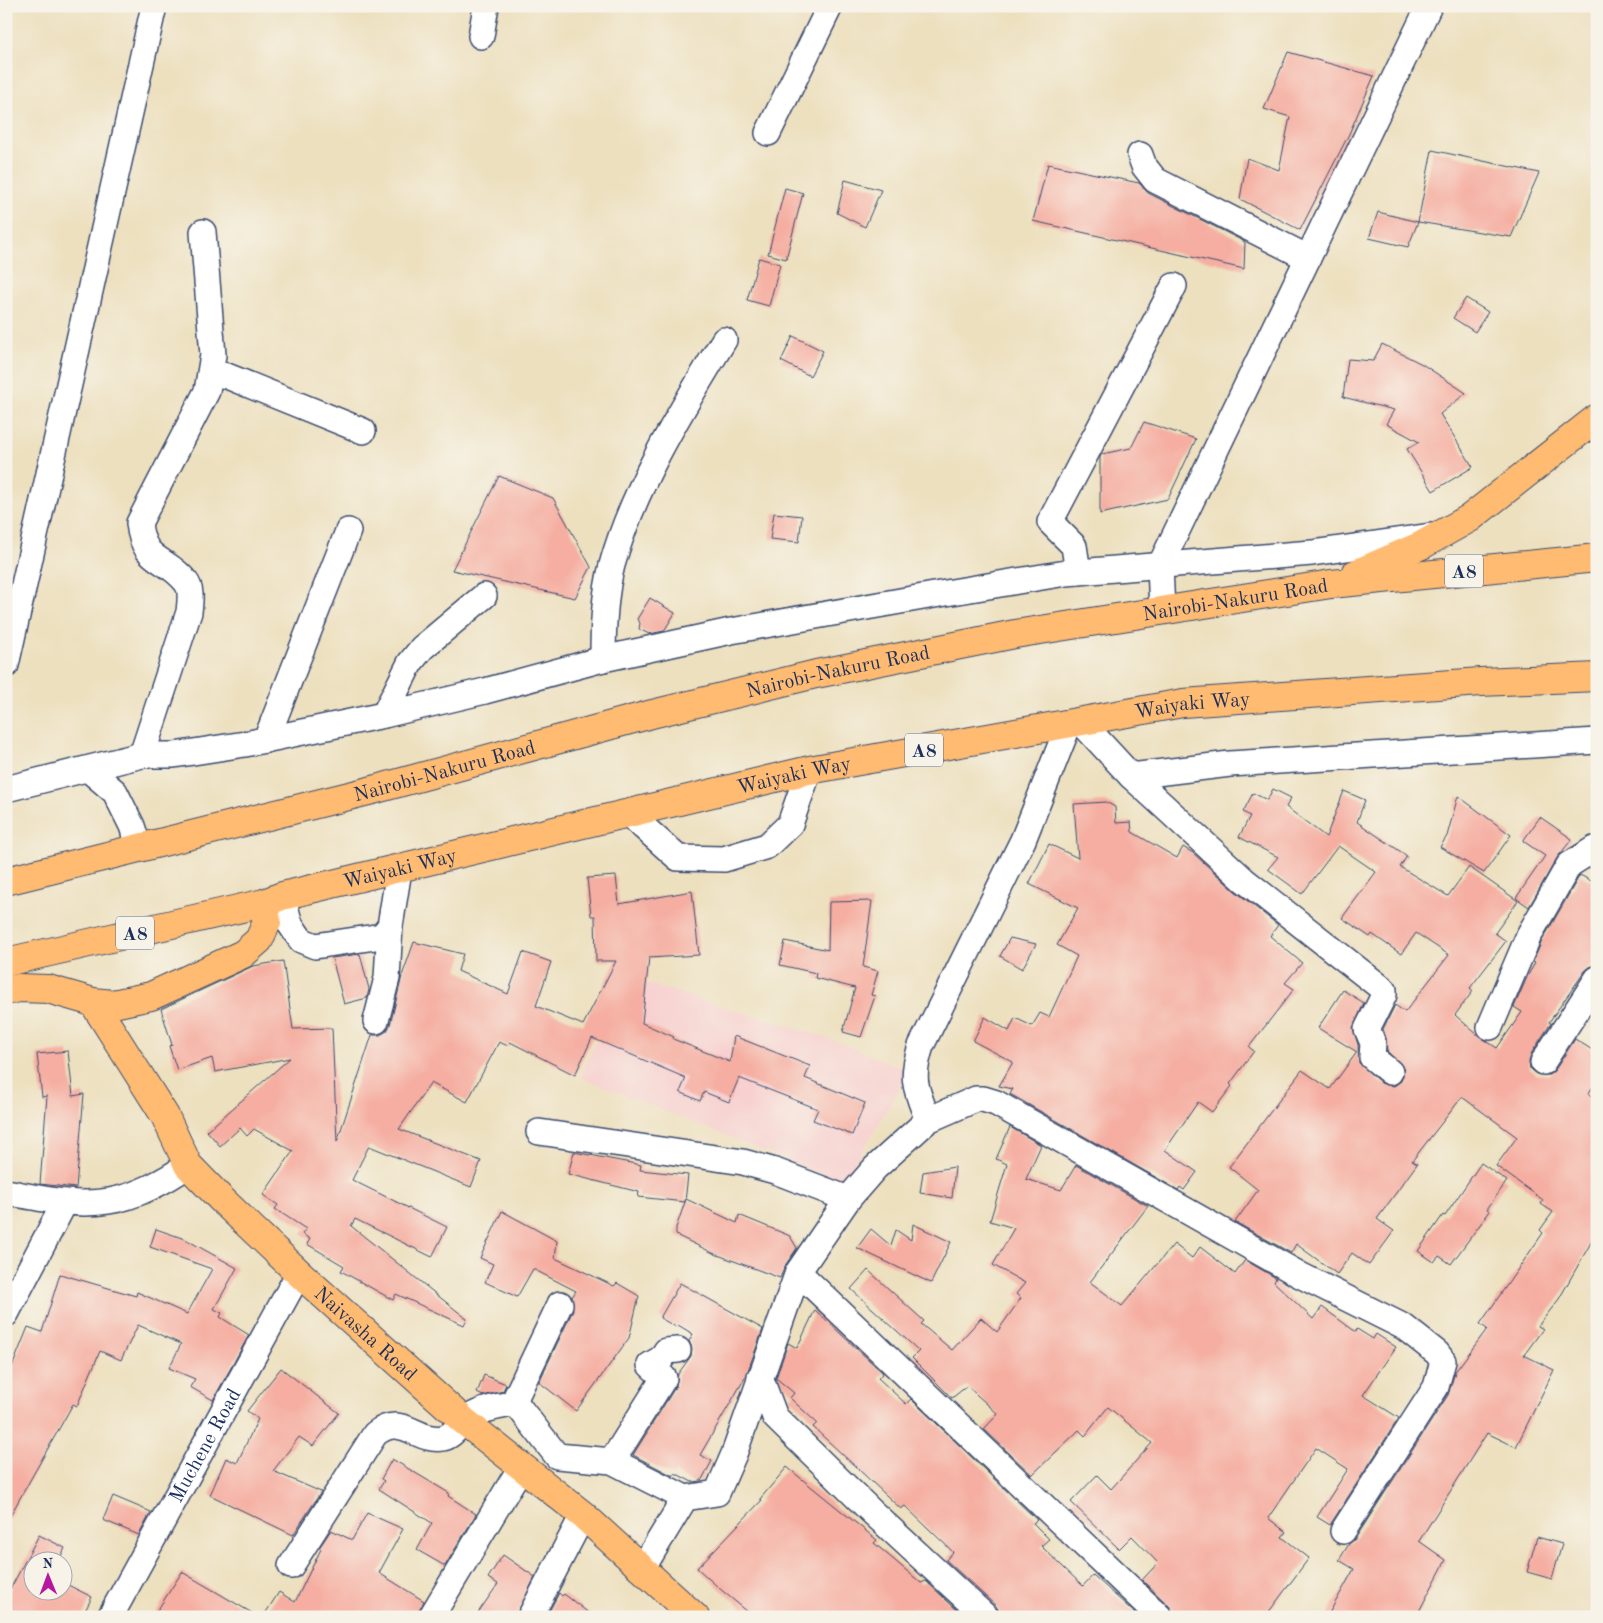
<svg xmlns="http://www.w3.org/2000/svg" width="1603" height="1623" viewBox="0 0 1603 1623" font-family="'Old Standard TT',serif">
<rect width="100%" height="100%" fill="#f7f3e8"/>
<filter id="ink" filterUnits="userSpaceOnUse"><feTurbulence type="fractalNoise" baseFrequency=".02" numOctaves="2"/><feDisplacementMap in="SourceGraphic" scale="10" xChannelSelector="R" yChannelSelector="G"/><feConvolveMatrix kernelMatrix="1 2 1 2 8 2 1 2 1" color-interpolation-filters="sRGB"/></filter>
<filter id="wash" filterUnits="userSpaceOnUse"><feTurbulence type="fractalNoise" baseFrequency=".0096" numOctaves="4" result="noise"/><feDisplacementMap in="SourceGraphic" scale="20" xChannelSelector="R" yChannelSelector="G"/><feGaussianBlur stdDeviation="1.12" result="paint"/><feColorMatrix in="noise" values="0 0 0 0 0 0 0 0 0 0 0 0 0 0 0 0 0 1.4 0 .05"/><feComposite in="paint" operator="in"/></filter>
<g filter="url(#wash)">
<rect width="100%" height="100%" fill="#ede0bf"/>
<!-- built -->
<path fill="#f7d0cf" d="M 625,977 L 825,1037 L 910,1071 L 843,1183 L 580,1077 Z"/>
<g id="blocks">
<!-- building -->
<path fill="#f5aea1" d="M 1288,52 L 1374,76 L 1349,134 L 1300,230 L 1240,199 L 1247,158 L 1279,170 L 1290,117 L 1264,109 Z
M 1432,150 L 1539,173 L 1511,237 L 1418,222 Z
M 1048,164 L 1139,183 L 1148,193 L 1245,242 L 1244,269 L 1033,221 Z
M 845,180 L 881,190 L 865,227 L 837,213 Z
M 785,188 L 803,193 L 786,259 L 768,254 Z
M 1378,212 L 1418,222 L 1408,247 L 1369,238 Z
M 759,258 L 780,264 L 769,306 L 747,300 Z
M 1466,298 L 1488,312 L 1475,332 L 1453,318 Z
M 793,336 L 823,351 L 810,376 L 781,361 Z
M 1382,344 L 1422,364 L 1466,393 L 1440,414 L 1473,467 L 1433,491 L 1407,449 L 1419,442 L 1386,424 L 1394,410 L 1343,397 L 1348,359 L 1373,361 Z
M 1144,422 L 1196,439 L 1168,499 L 1100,514 L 1100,457 L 1102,454 L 1131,448 Z
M 499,476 L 553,498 L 591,567 L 575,598 L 452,570 Z
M 774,513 L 802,516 L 799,542 L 770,539 Z
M 650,598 L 675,613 L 664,631 L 649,634 L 639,629 L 640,623 L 637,619 Z
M 1273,789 L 1291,798 L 1286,807 L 1326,837 L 1344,791 L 1365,800 L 1357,822 L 1407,856 L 1400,867 L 1448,896 L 1469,867 L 1518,901 L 1495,933 L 1506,941 L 1470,988 L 1473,991 L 1455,1015 L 1479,1036 L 1497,1048 L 1522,1012 L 1514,1007 L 1528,975 L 1535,963 L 1533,962 L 1542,941 L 1580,875 L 1597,884 L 1597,961 L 1585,971 L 1549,1022 L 1551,1023 L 1531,1054 L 1529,1062 L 1530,1069 L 1536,1074 L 1549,1075 L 1555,1070 L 1575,1039 L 1597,1053 L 1597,1081 L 1588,1094 L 1597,1099 L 1597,1232 L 1559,1299 L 1538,1326 L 1543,1329 L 1524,1355 L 1554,1370 L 1516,1447 L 1487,1433 L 1419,1541 L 1446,1560 L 1416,1617 L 1327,1617 L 1354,1569 L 1339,1560 L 1349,1544 L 1355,1539 L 1448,1395 L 1455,1372 L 1487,1329 L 1480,1324 L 1543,1233 L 1540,1230 L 1553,1212 L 1541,1204 L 1543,1200 L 1496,1166 L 1517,1137 L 1462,1097 L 1412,1161 L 1417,1164 L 1377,1219 L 1394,1231 L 1369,1265 L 1352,1253 L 1337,1274 L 1296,1244 L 1291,1253 L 1235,1222 L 1258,1190 L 1229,1167 L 1302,1070 L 1330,1089 L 1357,1052 L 1318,1028 L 1343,990 L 1364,1003 L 1353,1028 L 1358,1045 L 1359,1063 L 1381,1083 L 1394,1086 L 1401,1081 L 1404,1068 L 1387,1051 L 1386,1038 L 1383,1029 L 1395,1005 L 1405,1012 L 1449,955 L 1416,933 L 1401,954 L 1372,934 L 1370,937 L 1342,918 L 1376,872 L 1338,846 L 1302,894 L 1268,869 L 1278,857 L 1239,837 L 1250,816 L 1243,812 L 1253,793 L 1267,800 Z
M 1458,796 L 1511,835 L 1484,873 L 1440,847 L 1447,836 Z
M 1106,802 L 1115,807 L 1116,823 L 1131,822 L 1132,832 L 1177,858 L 1183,847 L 1193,853 L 1235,891 L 1278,925 L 1270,936 L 1302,963 L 1285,983 L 1294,989 L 1249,1047 L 1254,1051 L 1230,1084 L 1232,1086 L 1212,1112 L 1198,1102 L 1165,1150 L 1197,1172 L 1184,1190 L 1180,1187 L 1178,1190 L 1010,1094 L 1013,1089 L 999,1086 L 1013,1062 L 973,1041 L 985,1017 L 1009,1031 L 1015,1018 L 1032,1026 L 1040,1013 L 1049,1017 L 1077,956 L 1057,945 L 1078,908 L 1029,884 L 1049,844 L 1078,858 L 1074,804 Z
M 1540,817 L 1572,839 L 1557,858 L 1529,907 L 1516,898 L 1545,856 L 1523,841 Z
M 616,876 L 619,904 L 692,891 L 699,955 L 649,958 L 642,1023 L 674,1037 L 673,1039 L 730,1062 L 734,1036 L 810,1066 L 805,1078 L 865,1103 L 852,1135 L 813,1120 L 818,1109 L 739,1078 L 729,1102 L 704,1092 L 700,1101 L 680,1092 L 686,1078 L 592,1038 L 575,1075 L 510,1042 L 508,1046 L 499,1042 L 467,1102 L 431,1083 L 399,1129 L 481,1161 L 471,1187 L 369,1146 L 352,1180 L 447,1227 L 432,1257 L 355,1219 L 351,1226 L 467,1319 L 464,1325 L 396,1294 L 393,1300 L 341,1271 L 344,1266 L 307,1244 L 310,1239 L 302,1234 L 306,1229 L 275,1209 L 278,1205 L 263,1195 L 293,1151 L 254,1129 L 247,1136 L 240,1128 L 220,1146 L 207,1131 L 290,1058 L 215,1072 L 212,1058 L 177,1070 L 169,1046 L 172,1045 L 161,1009 L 253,966 L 283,961 L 293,1029 L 332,1028 L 337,1142 L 372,1035 L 380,1035 L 387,1031 L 390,1025 L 402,976 L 414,942 L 463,954 L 458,971 L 508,994 L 523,952 L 551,962 L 536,1006 L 583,1025 L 616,961 L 596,961 L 595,916 L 591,916 L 587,878 Z
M 872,901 L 863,967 L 878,971 L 871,995 L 875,996 L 861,1037 L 843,1032 L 855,988 L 815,978 L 816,973 L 780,965 L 785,941 L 828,950 L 829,902 Z
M 1010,938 L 1036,944 L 1022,969 L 1000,956 Z
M 360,954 L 369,989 L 367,998 L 344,1004 L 332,958 Z
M 68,1051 L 73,1096 L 84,1094 L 76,1188 L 40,1184 L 47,1096 L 42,1097 L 37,1054 Z
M 1010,1127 L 1041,1145 L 1026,1179 L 1061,1190 L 1076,1165 L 1148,1206 L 1090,1282 L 1122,1306 L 1174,1244 L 1192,1258 L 1200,1247 L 1235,1274 L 1245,1260 L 1276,1278 L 1274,1282 L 1313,1319 L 1322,1307 L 1356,1332 L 1357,1329 L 1373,1339 L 1376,1334 L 1396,1347 L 1363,1395 L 1399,1418 L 1330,1525 L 1317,1517 L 1348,1469 L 1316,1448 L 1268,1518 L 1286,1532 L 1282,1537 L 1309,1558 L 1265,1617 L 1174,1617 L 1170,1607 L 1142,1580 L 1158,1563 L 1132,1536 L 1119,1549 L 1071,1502 L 1097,1475 L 1111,1489 L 1152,1443 L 1108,1407 L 1085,1436 L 1079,1430 L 1032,1475 L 984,1429 L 998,1414 L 967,1386 L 952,1398 L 912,1358 L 919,1351 L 851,1289 L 868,1270 L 924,1321 L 921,1324 L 952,1350 L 981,1318 L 997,1332 L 1021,1298 L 1016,1294 L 1025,1283 L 993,1265 L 1014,1228 L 990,1221 L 1007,1164 L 996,1159 Z
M 574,1152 L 641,1165 L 640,1170 L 688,1175 L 685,1202 L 638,1197 L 639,1192 L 568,1174 Z
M 1481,1163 L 1507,1181 L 1487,1209 L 1490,1211 L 1451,1264 L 1439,1256 L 1434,1262 L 1418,1251 L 1443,1215 L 1445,1216 Z
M 955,1167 L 952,1198 L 920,1193 L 923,1172 Z
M 686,1199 L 737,1223 L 739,1215 L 790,1236 L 797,1248 L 786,1264 L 780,1278 L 715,1254 L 676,1235 L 676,1228 Z
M 502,1211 L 557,1241 L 555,1258 L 614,1286 L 617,1283 L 639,1296 L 629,1338 L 576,1411 L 539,1382 L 573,1310 L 572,1297 L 576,1291 L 533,1269 L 517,1297 L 485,1282 L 493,1264 L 480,1258 Z
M 913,1224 L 951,1242 L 931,1283 L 857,1248 L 871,1229 L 891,1246 L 896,1230 L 911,1240 Z
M 156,1229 L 185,1239 L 237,1268 L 214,1309 L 222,1313 L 220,1317 L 249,1335 L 213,1400 L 190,1387 L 195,1379 L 169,1368 L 181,1344 L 138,1325 L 121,1360 L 100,1351 L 77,1406 L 73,1404 L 6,1523 L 6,1363 L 12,1367 L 28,1327 L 42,1332 L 60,1274 L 136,1296 L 137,1292 L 187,1314 L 212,1269 L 150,1247 Z
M 680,1283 L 763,1329 L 746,1376 L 700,1455 L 712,1461 L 701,1481 L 692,1482 L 675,1473 L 673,1476 L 633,1455 L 676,1386 L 678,1374 L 691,1356 L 692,1348 L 689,1341 L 693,1334 L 678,1325 L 676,1327 L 660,1318 Z
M 815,1310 L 883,1373 L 878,1378 L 906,1404 L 911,1399 L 1037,1520 L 1033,1523 L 1049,1539 L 1041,1546 L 1083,1586 L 1093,1575 L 1139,1617 L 1002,1617 L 996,1606 L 946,1560 L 953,1552 L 905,1506 L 901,1509 L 813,1427 L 817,1423 L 790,1398 L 794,1393 L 776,1378 L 788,1343 L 797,1348 Z
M 281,1368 L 339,1413 L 313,1446 L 299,1437 L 273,1471 L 321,1492 L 293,1535 L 210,1495 L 226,1458 L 237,1463 L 258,1419 L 247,1411 Z
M 484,1375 L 506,1384 L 503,1391 L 483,1396 L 477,1393 Z
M 392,1459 L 449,1493 L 448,1496 L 476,1514 L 445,1566 L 417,1550 L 432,1523 L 379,1489 L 384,1481 L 381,1479 Z
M 787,1467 L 877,1540 L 874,1543 L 921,1583 L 926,1581 L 959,1612 L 955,1617 L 754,1617 L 719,1588 L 697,1568 L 762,1500 L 760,1499 Z
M 113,1496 L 151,1512 L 139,1535 L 103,1520 Z
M 367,1513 L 403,1529 L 379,1573 L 424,1601 L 417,1617 L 263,1617 L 279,1592 L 295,1602 L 321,1549 L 319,1548 L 331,1530 L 352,1540 Z
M 39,1535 L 65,1548 L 59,1560 L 32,1560 L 32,1590 L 62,1590 L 62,1582 L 92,1597 L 82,1617 L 6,1617 L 6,1597 Z
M 1537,1537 L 1562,1544 L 1552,1579 L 1527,1572 Z
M 503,1555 L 535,1577 L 516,1617 L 475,1617 L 498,1584 L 488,1578 Z
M 182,1572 L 259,1617 L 153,1617 Z
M 559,1593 L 562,1596 L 564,1594 L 594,1617 L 546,1617 Z"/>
</g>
</g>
<g filter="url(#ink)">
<use href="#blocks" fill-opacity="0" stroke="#3a4a6d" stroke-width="1"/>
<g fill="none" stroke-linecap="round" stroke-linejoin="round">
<!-- minor casing -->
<g stroke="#3a4a6d" stroke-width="28">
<g id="minor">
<path d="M 481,36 L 486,6"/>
<path d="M 768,133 L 830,6"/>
<path d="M 1140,155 L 1144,166 L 1155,180 L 1308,258"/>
<path d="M 212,373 L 227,376 L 363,431"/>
<path d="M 1078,572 L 1074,546 L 1050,522 L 1174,286"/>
<path d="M 1162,611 L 1160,566 L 1429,6"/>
<path d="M 603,659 C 603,628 604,596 612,565 C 634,486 682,409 724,340"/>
<path d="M 6,665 L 154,6"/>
<path d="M 384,715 L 410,663 L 422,648 L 484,596"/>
<path d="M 1081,722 L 1131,776 L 1230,764 L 1597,741"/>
<path d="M 266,740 L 348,531"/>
<path d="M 142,755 L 189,612 C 190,603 192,589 186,582 C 166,556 143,564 139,523 L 207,391 L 213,355 L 203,232"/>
<path d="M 88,769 L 115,792 L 132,826 L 139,848"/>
<path d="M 1131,776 L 1244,880 L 1384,990 L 1384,995 L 1367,1029 L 1373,1043 L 1372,1057 L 1390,1072"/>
<path d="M 6,789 L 142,755 L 174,755 L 245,744 L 384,715 L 485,691 L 603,659 L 731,631 L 940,594 L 1066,573 L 1312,553 L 1431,536"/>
<path d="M 629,814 L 678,858 L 724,859 L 767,846 L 790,824 L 809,770"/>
<path d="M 282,896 L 290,924 L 301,940 L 315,946 L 382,936 L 390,926 L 399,870"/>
<path d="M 376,1021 L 387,978 L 390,926"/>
<path d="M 1490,1027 L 1529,935 L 1569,865 L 1594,849 L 1597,849"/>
<path d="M 1543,1062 L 1597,979"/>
<path d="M 928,1120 C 916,1089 910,1080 921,1046 L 1023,840 L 1069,724"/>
<path d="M 539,1132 L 743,1162 L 775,1171 L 848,1199"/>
<path d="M 6,1192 C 39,1198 75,1207 109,1201 C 136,1197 167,1180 188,1165"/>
<path d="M 798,1272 L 1160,1617"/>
<path d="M 6,1314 L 65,1202"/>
<path d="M 760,1377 L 775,1417 L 871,1511 L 986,1617"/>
<path d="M 514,1401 L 560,1304"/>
<path d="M 612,1461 L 664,1378 L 650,1365 L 662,1358 L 666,1351 L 678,1350"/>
<path d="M 291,1566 L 375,1434 C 402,1412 417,1443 443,1438 C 453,1436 457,1427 464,1421 C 478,1410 497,1406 514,1404 L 514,1401 L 557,1456 L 612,1461 L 685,1498"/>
<path d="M 642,1569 L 685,1498 L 717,1493 L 734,1454 L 798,1272 L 848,1199 L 875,1168 L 928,1120 L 976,1099 L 983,1099 L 996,1103 L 1300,1275 L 1404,1327 L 1437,1353 L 1443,1361 L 1436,1387 L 1343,1531"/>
<path id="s1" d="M 110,1617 L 299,1273"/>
<path d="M 431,1617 L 521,1467"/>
<path d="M 530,1617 L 583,1515"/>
</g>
</g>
<!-- major casing -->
<g stroke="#3a4a6d" stroke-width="30">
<g id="major">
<path d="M 6,991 L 19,988 L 48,989 L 93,1002 L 113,1004 L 151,996 L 243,954 L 259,940 L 267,922 L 264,903"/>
<path id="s2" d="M 93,1002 L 165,1116 L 188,1165 L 220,1198 L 299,1273 L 464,1421 L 583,1515 L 695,1617"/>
</g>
</g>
<!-- highway casing -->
<g stroke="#3a4a6d" stroke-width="30">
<g id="highway">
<path d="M 1355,574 L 1422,545 L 1470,518 L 1597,418"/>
<path id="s3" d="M 6,881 L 369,791 L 652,714 L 816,674 L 1015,634 L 1331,584 L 1597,558"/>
<path id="s4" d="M 6,962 L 264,903 L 282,896 L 809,770 L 1183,703 L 1481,682 L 1597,677"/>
</g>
</g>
<!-- minor -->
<use href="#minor" stroke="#fff" stroke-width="25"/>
<!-- major -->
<use href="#major" stroke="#febb71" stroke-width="28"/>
<!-- highway -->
<use href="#highway" stroke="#febb71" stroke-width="28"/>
</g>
</g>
<g text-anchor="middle" stroke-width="4" stroke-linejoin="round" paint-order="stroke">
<!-- shield labels -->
<g fill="#f7f3e8" stroke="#5d6a87" stroke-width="1">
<rect x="1445" y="554.5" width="38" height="33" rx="4"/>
<rect x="905" y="733.5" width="38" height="33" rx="4"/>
<rect x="116" y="916.5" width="38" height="33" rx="4"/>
</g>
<g font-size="19" font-weight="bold" fill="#1b2f5e">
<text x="1464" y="578">A8</text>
<text x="924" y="757">A8</text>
<text x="135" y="940">A8</text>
</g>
<!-- street labels -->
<g font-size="20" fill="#1b2f5e" stroke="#f7f3e8">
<text dy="7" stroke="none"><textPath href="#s3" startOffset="1262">Nairobi-Nakuru Road</textPath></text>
<text dy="7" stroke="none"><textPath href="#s3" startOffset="858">Nairobi-Nakuru Road</textPath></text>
<text dy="7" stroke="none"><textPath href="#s4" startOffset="1215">Waiyaki Way</textPath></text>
<text dy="7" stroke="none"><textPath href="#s3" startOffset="452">Nairobi-Nakuru Road</textPath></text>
<text dy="7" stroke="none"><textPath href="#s4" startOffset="810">Waiyaki Way</textPath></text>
<text dy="7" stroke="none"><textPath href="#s4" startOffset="405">Waiyaki Way</textPath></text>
<text dy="7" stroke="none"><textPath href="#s2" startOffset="434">Naivasha Road</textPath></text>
<text dy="7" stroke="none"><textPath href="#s1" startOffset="196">Muchene Road</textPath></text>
</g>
</g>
<!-- margin -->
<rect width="1603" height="1623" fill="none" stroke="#f7f3e8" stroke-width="25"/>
<!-- north arrow -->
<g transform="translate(48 1576) rotate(359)"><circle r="24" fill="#f7f3e8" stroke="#9fa5b1"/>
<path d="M0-4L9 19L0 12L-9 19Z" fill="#b5179e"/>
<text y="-8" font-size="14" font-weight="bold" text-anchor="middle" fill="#1b2f5e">N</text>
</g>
</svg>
